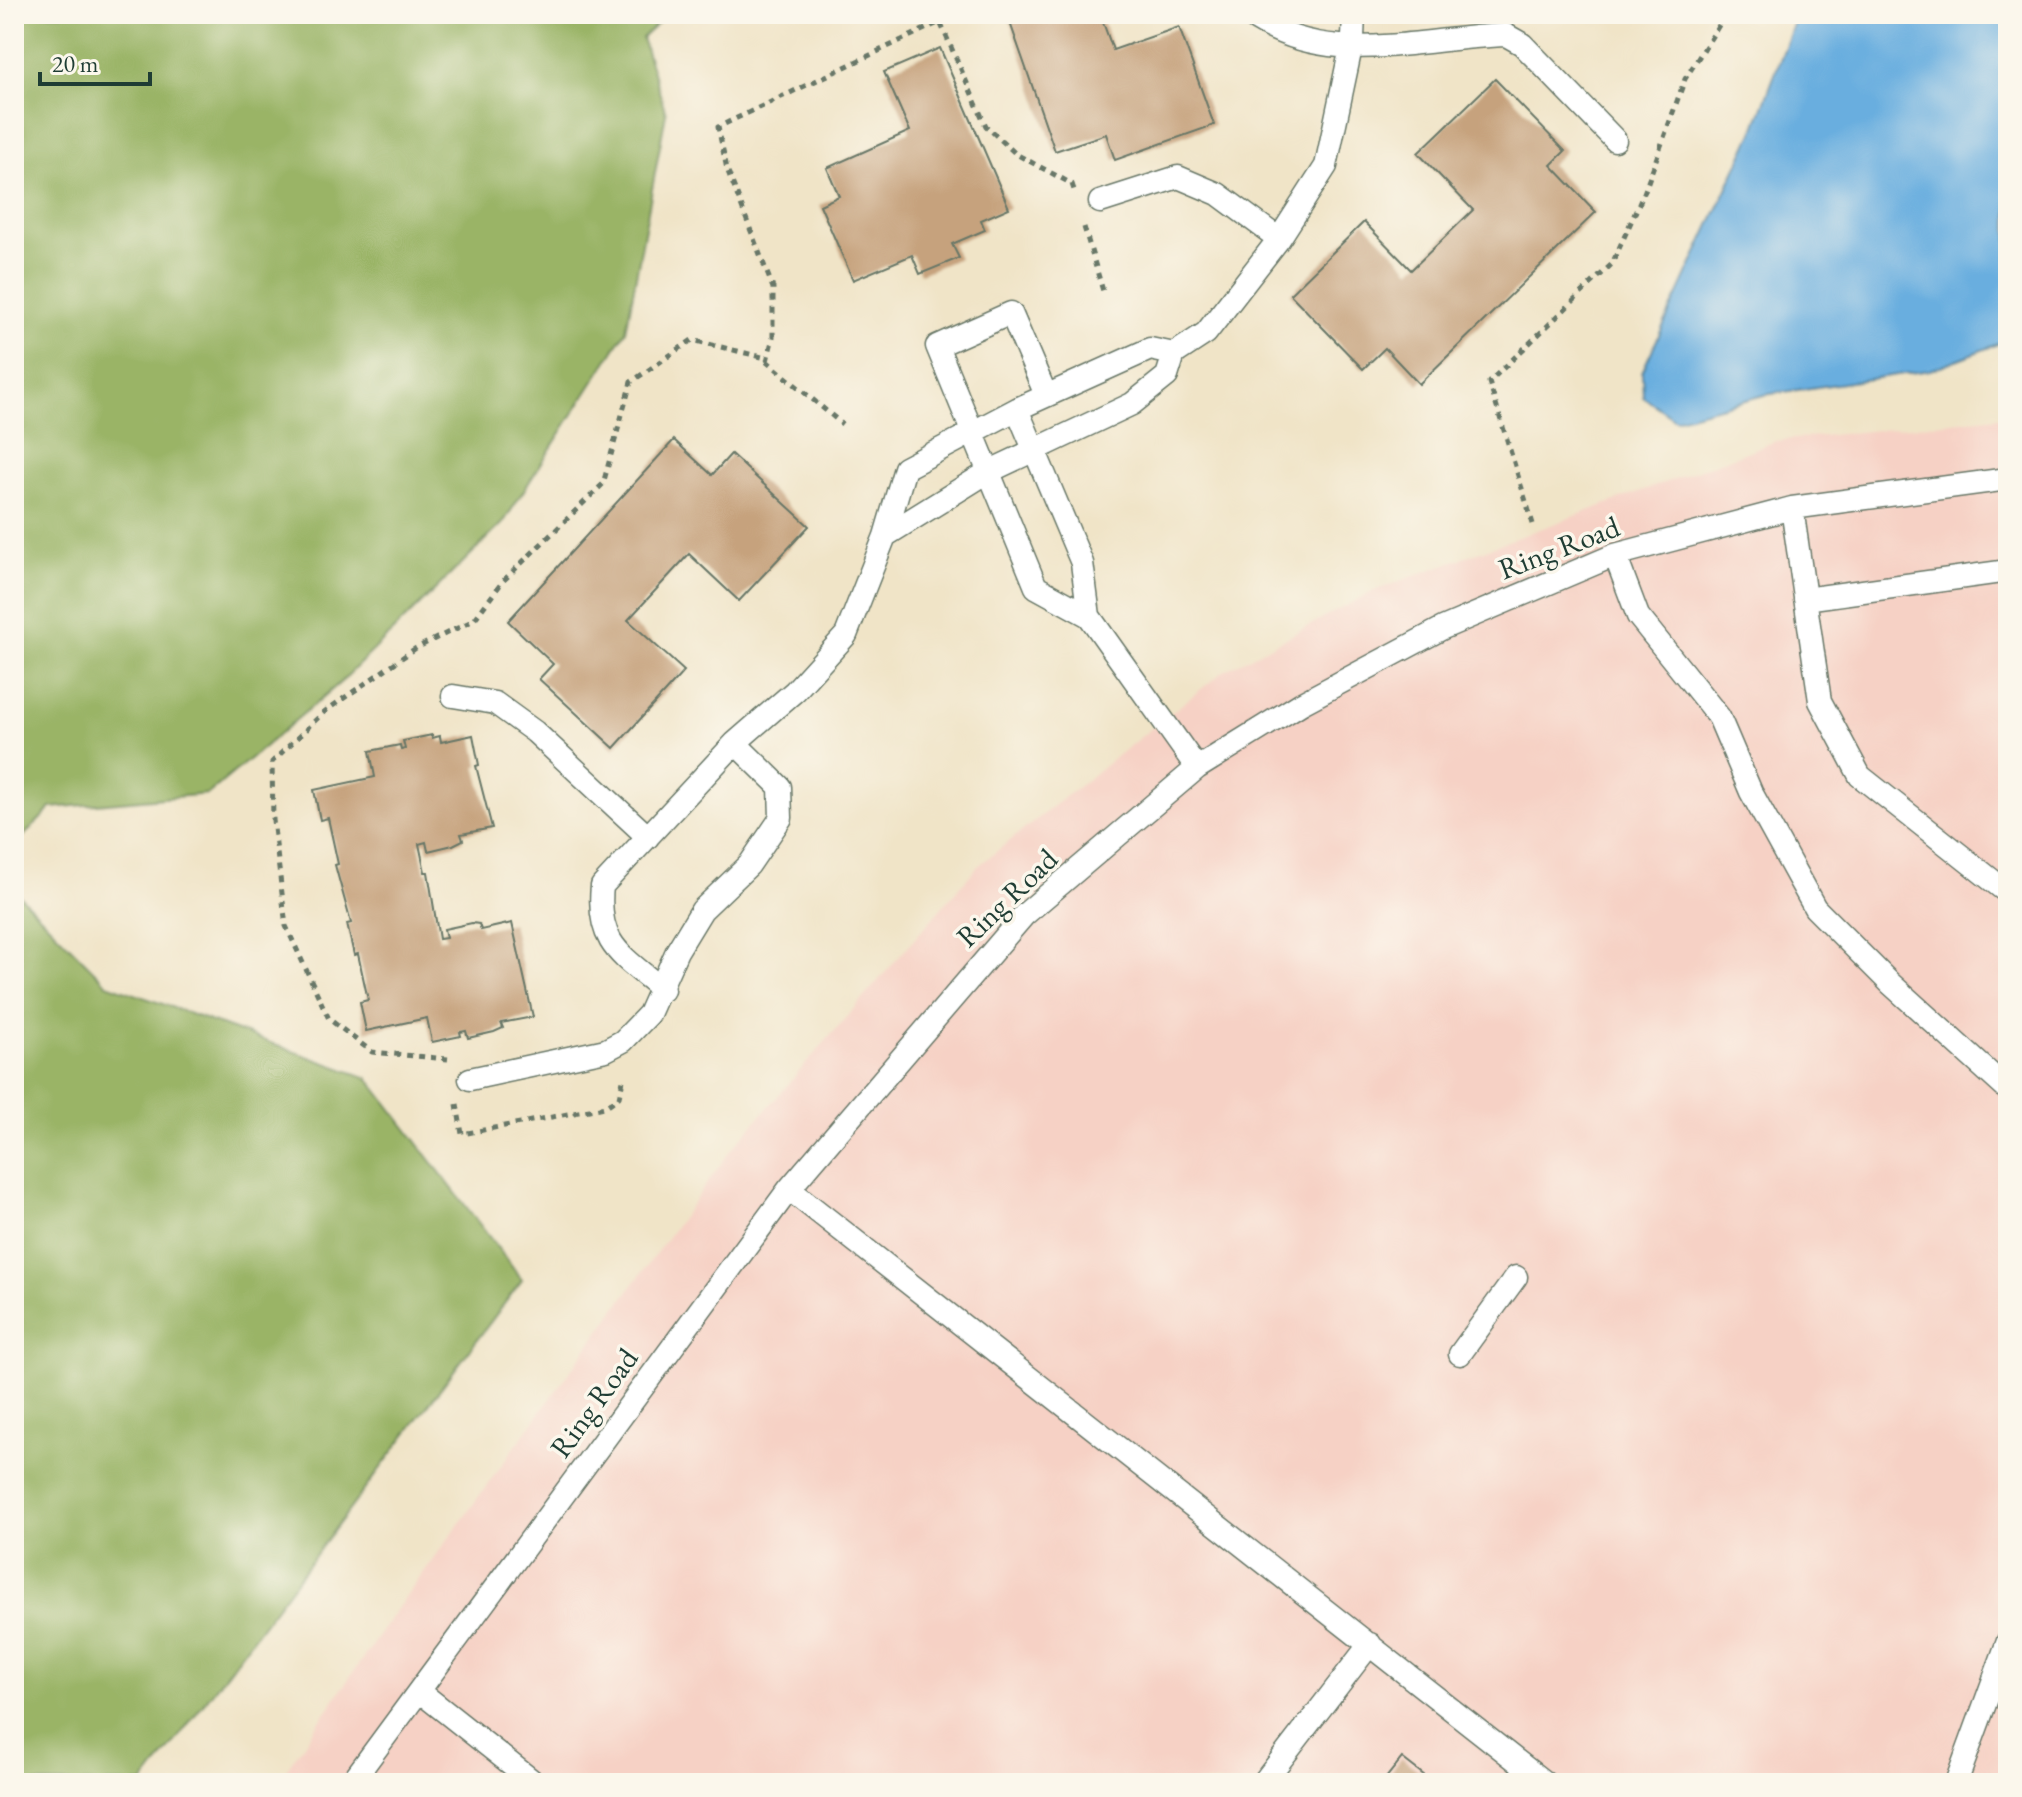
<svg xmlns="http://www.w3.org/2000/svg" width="2022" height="1797" viewBox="0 0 2022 1797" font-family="'EB Garamond',serif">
<rect width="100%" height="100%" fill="#fbf7ec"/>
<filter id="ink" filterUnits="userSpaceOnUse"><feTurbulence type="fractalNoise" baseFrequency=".0125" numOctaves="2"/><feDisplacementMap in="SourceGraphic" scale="16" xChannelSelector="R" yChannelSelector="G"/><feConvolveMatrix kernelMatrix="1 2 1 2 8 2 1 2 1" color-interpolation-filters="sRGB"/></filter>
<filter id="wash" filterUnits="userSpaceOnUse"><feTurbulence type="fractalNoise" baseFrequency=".006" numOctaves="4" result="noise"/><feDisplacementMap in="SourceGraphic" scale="32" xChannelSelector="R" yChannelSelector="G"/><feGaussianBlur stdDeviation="1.8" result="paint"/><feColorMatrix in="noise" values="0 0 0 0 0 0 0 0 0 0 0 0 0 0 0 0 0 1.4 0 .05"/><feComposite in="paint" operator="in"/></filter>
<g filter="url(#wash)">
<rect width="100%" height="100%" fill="#f0e4c7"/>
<!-- built -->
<path fill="#f6d1c5" d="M 2008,416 L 2008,1783 L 277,1783 L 392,1616 L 732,1149 L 977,867 L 1224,671 L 1374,591 L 1776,441 Z"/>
<!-- forest -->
<path fill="#9ab466" stroke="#5c784d" stroke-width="2" d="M 14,14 L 668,14 L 642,38 L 666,113 L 626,331 L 503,523 L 341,682 L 208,794 L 51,808 L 14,846 Z
M 14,890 L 107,984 L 368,1078 L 522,1280 L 144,1783 L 14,1783 Z"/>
<!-- water -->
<path fill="#69aedf" stroke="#44768a" stroke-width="2" d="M 1797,14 L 2008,14 L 2008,340 L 1930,370 L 1764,395 L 1675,419 L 1643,397 L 1642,372 L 1755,128 Z"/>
<g id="blocks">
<!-- building -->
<path fill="#c6a27d" d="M 1007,14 L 1100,14 L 1113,50 L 1179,27 L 1214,125 L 1115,160 L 1106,134 L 1055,151 Z
M 940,48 L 1009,208 L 981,220 L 985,230 L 952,244 L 959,258 L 920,274 L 912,255 L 853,280 L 820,205 L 839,196 L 827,168 L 910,131 L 884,72 Z
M 1495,79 L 1565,151 L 1551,165 L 1596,212 L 1419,384 L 1385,348 L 1363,369 L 1290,294 L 1364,222 L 1411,270 L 1473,210 L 1418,153 Z
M 674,440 L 712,475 L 731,454 L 809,526 L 739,601 L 689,554 L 628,620 L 684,671 L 614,748 L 539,679 L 553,664 L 508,621 Z
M 432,735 L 432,738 L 440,736 L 441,742 L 473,735 L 479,765 L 476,766 L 492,828 L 461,834 L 463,840 L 453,845 L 428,851 L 426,842 L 419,844 L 425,872 L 428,872 L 439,939 L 446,938 L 444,929 L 472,923 L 479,924 L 481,930 L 512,923 L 533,1017 L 501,1023 L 503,1028 L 494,1032 L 468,1038 L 466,1031 L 460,1032 L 461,1036 L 432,1042 L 427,1018 L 366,1031 L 360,1002 L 368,1000 L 358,954 L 354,955 L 347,924 L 351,923 L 335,865 L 338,864 L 328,818 L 320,820 L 314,790 L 375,777 L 370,751 L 400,745 L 401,750 L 405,749 L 403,741 Z
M 1402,1758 L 1434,1783 L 1382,1783 Z"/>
</g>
</g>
<g filter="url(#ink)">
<use href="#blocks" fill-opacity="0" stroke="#687767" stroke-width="2"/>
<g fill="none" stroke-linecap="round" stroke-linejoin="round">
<!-- service casing -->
<g stroke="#687767" stroke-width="25">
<path id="service" d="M 1248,14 C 1326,70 1416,38 1506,35 L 1522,44 L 1615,140
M 1100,202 L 1178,177 L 1218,194 L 1279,239
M 1046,395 L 1011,313 L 937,346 L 1036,587 L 1089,616
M 1017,409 L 1082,563 L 1089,616 L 1197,768
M 1792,508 L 1820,701 L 1860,776 L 2008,893
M 885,536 L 988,472 L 1132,404 L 1167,376 L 1174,354 L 1206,333 L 1279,239 L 1326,166 L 1353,38 L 1354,14
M 1615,555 L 1638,616 L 1719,717 L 1751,792 L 1815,908 L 1890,983 L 2008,1090
M 1805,599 L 2008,571
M 453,696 L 495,703 L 535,732 L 648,837
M 663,990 C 622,955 596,945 602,886 L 735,743 L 795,691 L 846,635 L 885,536 L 905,468 L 1017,409 L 1150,349 L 1174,354
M 470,1079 L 606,1050 L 623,1041 L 649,1014 L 677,951 L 702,910 L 749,865 L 781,818 L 780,787 L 735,743
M 789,1189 L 1545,1783
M 1460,1354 L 1516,1277
M 419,1691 L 535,1783
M 351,1783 L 789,1189 L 1024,915 L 1197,768 L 1302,703 L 1443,628 L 1615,555 L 1792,508 L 2008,479
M 1263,1783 L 1370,1644
M 1956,1783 L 2008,1641"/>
</g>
<!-- path -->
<path stroke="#687767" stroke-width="5" stroke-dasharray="6 6" stroke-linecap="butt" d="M 937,14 L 940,22
M 1084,227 L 1103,291
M 767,361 L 773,337 L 773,288 L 727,169 L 718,127 L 940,22 L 986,126 L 1016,154 L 1072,184 L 1074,190
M 1533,524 L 1489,382 L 1612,264 L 1644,193 L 1685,79 L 1726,14
M 448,1059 L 372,1052 L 329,1019 L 286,926 L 273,820 L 272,762 L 324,712 L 416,648 L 474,620 L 503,581 L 603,484 L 631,382 L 692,340 L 762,357 L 842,424
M 457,1104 L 462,1134 L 605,1107 L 619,1097 L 624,1076"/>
<!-- service -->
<use href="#service" stroke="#fff" stroke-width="22"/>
</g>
</g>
<g text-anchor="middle" stroke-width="7" stroke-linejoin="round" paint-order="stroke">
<!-- street labels -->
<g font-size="30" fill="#1f3d34" stroke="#fbf7ec">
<text transform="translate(1559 548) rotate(-21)" y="10">Ring Road</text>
<text transform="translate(1007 898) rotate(-44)" y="10">Ring Road</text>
<text transform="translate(594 1403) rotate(-54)" y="10">Ring Road</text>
</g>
</g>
<!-- margin -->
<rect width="2022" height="1797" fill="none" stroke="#fbf7ec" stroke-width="48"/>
<!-- scale -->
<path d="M40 72v12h110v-12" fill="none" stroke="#1f3d34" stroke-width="4"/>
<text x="52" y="72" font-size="24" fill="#1f3d34" stroke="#fbf7ec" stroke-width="6" paint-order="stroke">20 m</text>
</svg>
